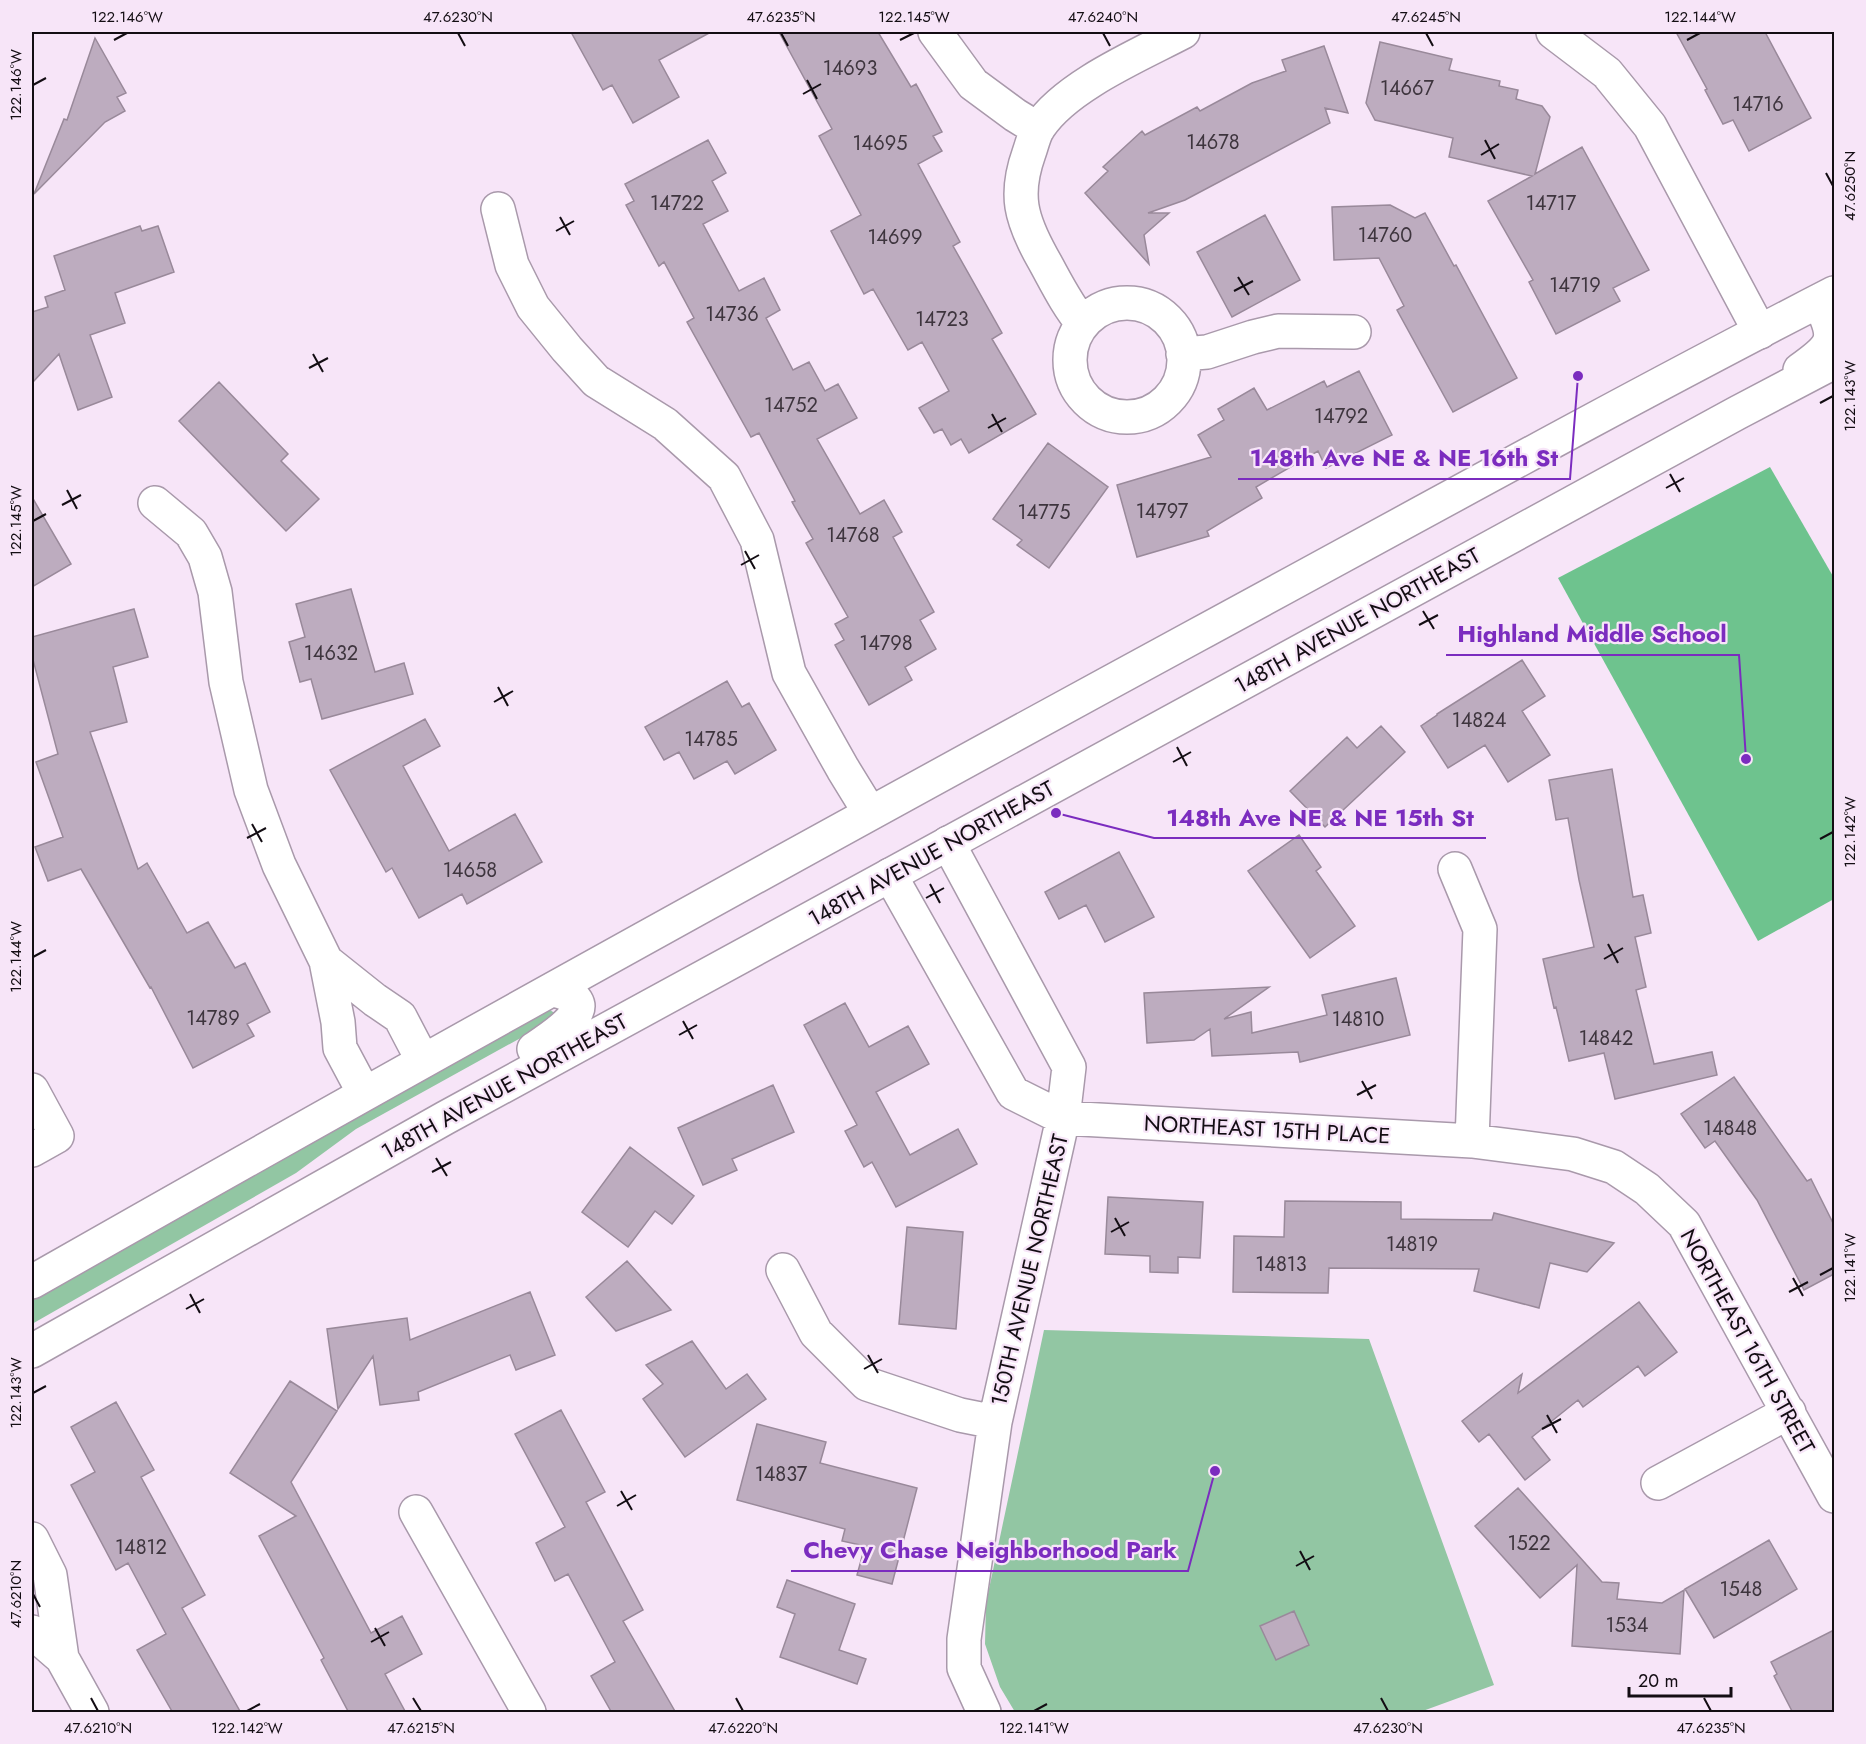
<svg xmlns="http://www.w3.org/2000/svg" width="1866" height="1744" viewBox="0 0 1866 1744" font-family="Jost,sans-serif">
<rect width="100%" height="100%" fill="#f7e5f8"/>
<!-- green -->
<path fill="#92c6a3" d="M 550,1010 L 556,1014 L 555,1019 L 356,1129 L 296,1173 L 32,1324 L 32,1300 L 60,1278 Z
M 1044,1330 L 1369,1339 L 1494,1685 L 1420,1712 L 1015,1712 L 1000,1687 L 985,1644 L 986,1603 Z"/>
<!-- forest -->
<path fill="#6ec38e" d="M 1770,467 L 1834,578 L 1834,899 L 1758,941 L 1558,578 Z"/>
<!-- building -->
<path fill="#bdacbf" stroke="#99899a" stroke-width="1.5" d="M 571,32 L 711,32 L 659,60 L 679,97 L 633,123 L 612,85 L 603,90 Z
M 779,32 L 878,32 L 911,87 L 916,84 L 942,132 L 933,136 L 942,151 L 918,164 L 960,242 L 953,246 L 1002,333 L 992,339 L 1036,414 L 969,453 L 961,439 L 951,445 L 942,429 L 934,433 L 919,408 L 949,391 L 922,342 L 908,350 L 873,289 L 864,294 L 831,231 L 861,215 L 819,136 L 832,129 Z
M 1676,32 L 1765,32 L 1811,118 L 1749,151 L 1733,120 L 1723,124 L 1705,90 L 1707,89 Z
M 95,38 L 126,93 L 117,97 L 125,111 L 105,122 L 34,194 L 64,119 L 67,120 Z
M 1380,42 L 1452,59 L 1449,70 L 1500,81 L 1499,86 L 1518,90 L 1516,99 L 1542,106 L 1550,117 L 1535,174 L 1582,147 L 1649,270 L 1613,288 L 1620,301 L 1556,334 L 1529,282 L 1533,280 L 1488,201 L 1532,176 L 1449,157 L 1453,138 L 1375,120 L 1366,103 Z
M 1324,46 L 1348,113 L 1325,108 L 1330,123 L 1185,200 L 1148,213 L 1169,213 L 1144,235 L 1149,264 L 1085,193 L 1108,171 L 1103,167 L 1142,131 L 1145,135 L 1197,107 L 1200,111 L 1252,83 L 1286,71 L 1282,60 Z
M 708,140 L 726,173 L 712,181 L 728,211 L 703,224 L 739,291 L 764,278 L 780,310 L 766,318 L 793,370 L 809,362 L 825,391 L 838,384 L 857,418 L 817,439 L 860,514 L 884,500 L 902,532 L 893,537 L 934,612 L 920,620 L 936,649 L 905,667 L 912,680 L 869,705 L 835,645 L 844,640 L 835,624 L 848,617 L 806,543 L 813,539 L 792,502 L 795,501 L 759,433 L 751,437 L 687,322 L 694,318 L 664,262 L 659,266 L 626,205 L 634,201 L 625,184 Z
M 1390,205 L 1415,218 L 1425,213 L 1454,266 L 1456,265 L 1517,378 L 1453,412 L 1397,310 L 1404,306 L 1379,258 L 1334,260 L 1332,207 Z
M 1265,215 L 1300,280 L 1232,317 L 1197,252 Z
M 140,226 L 142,231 L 158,226 L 174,272 L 115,293 L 125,323 L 90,335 L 112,397 L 78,410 L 59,354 L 32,383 L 32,312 L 48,307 L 45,297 L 65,290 L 54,256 Z
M 1359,371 L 1392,435 L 1326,468 L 1318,451 L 1256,487 L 1262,498 L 1207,531 L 1209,536 L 1137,557 L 1117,485 L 1211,457 L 1198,435 L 1224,420 L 1218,409 L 1254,388 L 1267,410 L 1324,381 L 1327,387 Z
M 219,382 L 288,454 L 281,461 L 319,499 L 286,531 L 179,421 Z
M 1048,443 L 1108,487 L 1049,568 L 1017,545 L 1022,540 L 993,519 Z
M 32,497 L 71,564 L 32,587 Z
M 351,589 L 375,672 L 404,663 L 413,694 L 322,719 L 311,679 L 300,682 L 289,642 L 305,637 L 296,604 Z
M 134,609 L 148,657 L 113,667 L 127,722 L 90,732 L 138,869 L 147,863 L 187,933 L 208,922 L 235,968 L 245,963 L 270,1012 L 247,1024 L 254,1036 L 193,1068 L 151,987 L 150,988 L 81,869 L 48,881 L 35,847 L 63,837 L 36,762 L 58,754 L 32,656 L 32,637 Z
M 1522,660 L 1545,696 L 1522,711 L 1550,755 L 1508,782 L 1485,745 L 1448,768 L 1421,726 L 1437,715 L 1437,714 Z
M 727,681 L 742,707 L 749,703 L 776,750 L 735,774 L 727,761 L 694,779 L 679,752 L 664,760 L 645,727 Z
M 425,719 L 440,746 L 403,766 L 449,851 L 515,814 L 542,862 L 467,904 L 462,894 L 419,918 L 392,868 L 386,872 L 330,770 Z
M 1381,726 L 1405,752 L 1325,827 L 1290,791 L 1347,737 L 1357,748 Z
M 1612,769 L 1633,897 L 1643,895 L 1651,933 L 1635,937 L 1646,987 L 1636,990 L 1654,1064 L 1712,1052 L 1717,1075 L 1615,1099 L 1604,1053 L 1569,1061 L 1556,1007 L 1554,1008 L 1543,959 L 1594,947 L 1579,880 L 1568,818 L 1556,820 L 1549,780 Z
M 1299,835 L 1321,867 L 1316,871 L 1355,926 L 1310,958 L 1248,871 Z
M 1119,852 L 1154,917 L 1105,942 L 1086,905 L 1059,919 L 1045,892 Z
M 1396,978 L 1410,1035 L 1300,1062 L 1298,1052 L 1212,1056 L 1210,1029 L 1194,1040 L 1147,1043 L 1144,993 L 1269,987 L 1224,1019 L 1251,1012 L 1252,1033 L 1327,1015 L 1322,995 Z
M 845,1003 L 869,1047 L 908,1026 L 929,1064 L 876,1092 L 910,1155 L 958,1129 L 977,1164 L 896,1207 L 872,1162 L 864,1167 L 845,1131 L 857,1125 L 804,1025 Z
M 1734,1077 L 1807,1181 L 1811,1179 L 1834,1225 L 1834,1274 L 1804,1290 L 1757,1200 L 1715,1141 L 1705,1148 L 1681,1114 Z
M 773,1085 L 794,1132 L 732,1159 L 737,1170 L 703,1185 L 678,1128 Z
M 630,1147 L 694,1196 L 672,1224 L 655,1211 L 628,1247 L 582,1212 Z
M 1108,1197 L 1203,1202 L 1200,1258 L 1178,1257 L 1178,1273 L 1150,1272 L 1150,1256 L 1105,1254 Z
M 1285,1201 L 1401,1202 L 1401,1219 L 1492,1220 L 1494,1213 L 1614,1243 L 1587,1272 L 1550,1263 L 1539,1308 L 1474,1291 L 1479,1269 L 1329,1268 L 1328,1293 L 1233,1292 L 1234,1236 L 1284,1237 Z
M 907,1227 L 963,1232 L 956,1329 L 899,1324 Z
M 627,1261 L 671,1310 L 616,1331 L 586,1297 Z
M 530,1292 L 555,1355 L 516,1370 L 510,1355 L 418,1392 L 419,1400 L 380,1405 L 373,1356 L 338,1409 L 327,1329 L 407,1318 L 410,1340 Z
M 1639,1302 L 1677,1352 L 1645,1376 L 1638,1366 L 1583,1407 L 1578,1400 L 1532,1437 L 1550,1460 L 1525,1480 L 1489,1434 L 1479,1442 L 1462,1421 L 1522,1374 L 1518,1393 Z
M 692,1341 L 726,1389 L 747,1374 L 766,1399 L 685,1457 L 643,1399 L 663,1384 L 646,1365 Z
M 290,1381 L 337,1411 L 291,1482 L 371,1633 L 402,1616 L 422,1654 L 385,1674 L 406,1713 L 349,1713 L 321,1660 L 324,1658 L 259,1536 L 296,1516 L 230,1473 Z
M 116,1402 L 154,1470 L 141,1477 L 205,1595 L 182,1608 L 241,1713 L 173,1713 L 137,1650 L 166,1634 L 128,1563 L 116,1570 L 71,1485 L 95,1472 L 71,1427 Z
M 561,1410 L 605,1492 L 586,1502 L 643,1610 L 623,1621 L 676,1713 L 612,1713 L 591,1676 L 615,1662 L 568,1574 L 555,1581 L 536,1543 L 565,1527 L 515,1434 Z
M 757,1424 L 826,1442 L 820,1463 L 917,1488 L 892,1584 L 857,1575 L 865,1546 L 842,1541 L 845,1529 L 737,1500 Z
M 1518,1488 L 1602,1582 L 1619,1583 L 1617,1599 L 1662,1603 L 1684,1590 L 1680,1654 L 1572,1646 L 1577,1565 L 1540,1598 L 1475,1526 Z
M 1769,1540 L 1797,1589 L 1714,1638 L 1685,1589 Z
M 787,1580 L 855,1604 L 839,1650 L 866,1659 L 857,1684 L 780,1657 L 795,1614 L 777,1607 Z
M 1294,1611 L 1309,1645 L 1276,1660 L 1260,1626 Z
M 1834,1630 L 1834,1713 L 1793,1713 L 1774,1676 L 1777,1674 L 1771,1662 Z"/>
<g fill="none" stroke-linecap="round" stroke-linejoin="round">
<!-- minor casing -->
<g stroke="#a999ab" stroke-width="36">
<path id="minor" d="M 935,32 L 973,84 L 1015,115 L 1038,129
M 1553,32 L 1607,73 L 1650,126 L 1760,332
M 498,209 L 512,265 L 533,307 L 567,349 L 596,381 L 665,424 L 724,477 L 757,540 L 789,673 L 843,769 L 870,813
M1070 360a57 57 0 1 1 114 0a57 57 0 1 1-114 0Z
M 1083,324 C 1066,304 1055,280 1042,257 C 1021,219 1014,195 1029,153 C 1032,145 1034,134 1039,127 C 1066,86 1139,55 1183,32
M 1183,354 L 1207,352 L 1253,337 L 1278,331 L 1354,332
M 155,503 L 191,533 L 205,557 L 215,592 L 226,682 L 251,790 L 279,865 L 326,961 L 338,1022 L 340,1048 L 364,1093
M 948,843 L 1069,1067 L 1063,1118 L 995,1422
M 1455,869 L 1480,929 L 1472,1141 L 1573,1154 L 1614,1167 L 1647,1189 L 1684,1224 L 1834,1496
M 890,875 L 1013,1093 L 1063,1118 L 1472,1141
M 326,961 L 375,1000 L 400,1017 L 423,1061
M 32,1090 L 57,1136 L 32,1150
M 783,1270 L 816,1333 L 867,1384 L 960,1415 L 995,1422 L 964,1639 L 964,1668 L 984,1712
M 1658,1483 L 1789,1412
M 416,1512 L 529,1712
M 32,1539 L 50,1575 L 62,1658 L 92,1712
M 32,1632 L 62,1658"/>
</g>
<!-- major casing -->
<g stroke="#a999ab" stroke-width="36">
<path id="major" d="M 1800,370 C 1835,345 1838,340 1819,301
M 534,1049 C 555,1035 610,1000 552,990
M 32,1282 C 418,1062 807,847 1197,635 C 1409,520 1620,403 1834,293
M 32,1351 L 445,1118 L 1737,413 L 1834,362"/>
</g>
<!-- minor -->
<use href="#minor" stroke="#fff" stroke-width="33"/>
<!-- major -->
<use href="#major" stroke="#fff" stroke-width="33"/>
</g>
<!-- ticks -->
<path fill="none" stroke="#130d13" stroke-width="2" d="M 458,33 L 465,46M 781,33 L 788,46M 1103,33 L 1110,46M 1426,33 L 1433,46M 114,40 L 127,33M 900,40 L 914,33M 1687,40 L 1700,33M 807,80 L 817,99M 33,85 L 46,78M 803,94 L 821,84M 1485,140 L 1495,159M 1481,155 L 1499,144M 1826,173 L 1833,186M 560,217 L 570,235M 556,231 L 574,221M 1238,277 L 1249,295M 1234,291 L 1253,281M 313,354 L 323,372M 309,368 L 328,358M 1820,403 L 1833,396M 992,414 L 1002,432M 988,428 L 1006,418M 1670,474 L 1680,492M 1666,488 L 1684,478M 67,490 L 77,509M 62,505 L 81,495M 33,521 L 46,514M 745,551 L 755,569M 741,565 L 759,555M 1423,611 L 1434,629M 1419,625 L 1438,615M 498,687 L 508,706M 494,702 L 513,691M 1177,747 L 1187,766M 1173,762 L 1191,752M 252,824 L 262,842M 247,838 L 266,828M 1820,839 L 1833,832M 930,884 L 940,903M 926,898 L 944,888M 1608,944 L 1618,963M 33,957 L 46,950M 1604,959 L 1623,948M 683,1021 L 693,1039M 679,1035 L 697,1025M 1362,1081 L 1372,1099M 1357,1095 L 1376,1085M 436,1158 L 447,1176M 432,1172 L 451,1162M 1115,1218 L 1125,1236M 1111,1232 L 1129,1222M 1820,1275 L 1833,1268M 1793,1278 L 1803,1296M 1789,1292 L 1808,1282M 190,1294 L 200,1313M 186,1309 L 204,1299M 868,1355 L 878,1373M 864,1369 L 882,1359M 33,1393 L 46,1386M 1547,1415 L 1557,1433M 1542,1429 L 1561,1419M 621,1491 L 632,1510M 617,1506 L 636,1495M 1300,1551 L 1310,1570M 1296,1566 L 1314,1556M 33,1594 L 40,1607M 375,1628 L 385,1646M 371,1642 L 389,1632M 91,1698 L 98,1711M 413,1698 L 421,1711M 736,1698 L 743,1711M 1381,1698 L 1388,1711M 1704,1698 L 1711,1711M 247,1711 L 260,1704M 1034,1711 L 1047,1704"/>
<g text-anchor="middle" stroke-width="4.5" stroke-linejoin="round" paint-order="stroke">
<!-- number labels -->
<g font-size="20" fill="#3e353e">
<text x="850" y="75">14693</text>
<text x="1407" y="95">14667</text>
<text x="1758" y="111">14716</text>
<text x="1213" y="149">14678</text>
<text x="880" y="150">14695</text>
<text x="677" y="210">14722</text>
<text x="1551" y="210">14717</text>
<text x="1385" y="242">14760</text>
<text x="895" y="244">14699</text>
<text x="1575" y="292">14719</text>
<text x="732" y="321">14736</text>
<text x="942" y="326">14723</text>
<text x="791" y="412">14752</text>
<text x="1341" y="423">14792</text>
<text x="1162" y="518">14797</text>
<text x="1044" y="519">14775</text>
<text x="853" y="542">14768</text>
<text x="886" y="650">14798</text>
<text x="331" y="660">14632</text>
<text x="1479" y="727">14824</text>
<text x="711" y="746">14785</text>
<text x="470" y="877">14658</text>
<text x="213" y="1025">14789</text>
<text x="1358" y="1026">14810</text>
<text x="1606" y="1045">14842</text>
<text x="1730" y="1135">14848</text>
<text x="1412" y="1251">14819</text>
<text x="1281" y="1271">14813</text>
<text x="781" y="1481">14837</text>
<text x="1529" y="1550">1522</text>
<text x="141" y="1554">14812</text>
<text x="1741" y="1596">1548</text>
<text x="1627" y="1632">1534</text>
</g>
<!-- street labels -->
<g font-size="22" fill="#130d13" stroke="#f7e5f8">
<text transform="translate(1357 620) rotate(-29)" y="8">148TH AVENUE NORTHEAST</text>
<text transform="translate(931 853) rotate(-29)" y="8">148TH AVENUE NORTHEAST</text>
<text transform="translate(504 1086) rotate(-29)" y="8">148TH AVENUE NORTHEAST</text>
<text transform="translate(1267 1129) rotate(3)" y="8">NORTHEAST 15TH PLACE</text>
<text transform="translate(1029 1270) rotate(-77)" y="8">150TH AVENUE NORTHEAST</text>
<text transform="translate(1748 1341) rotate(61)" y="8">NORTHEAST 16TH STREET</text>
</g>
</g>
<!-- callouts -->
<path fill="none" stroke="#7b2cbf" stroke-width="2" d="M1578 376L1570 479H1238M1746 759L1739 655H1446M1056 813L1154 838H1486M1215 1471L1188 1571H791"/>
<g fill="#7b2cbf" stroke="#f7e5f8" stroke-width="2">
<circle cx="1578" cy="376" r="6"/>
<circle cx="1746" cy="759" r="6"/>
<circle cx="1056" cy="813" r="6"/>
<circle cx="1215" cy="1471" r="6"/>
</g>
<g font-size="24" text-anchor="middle" font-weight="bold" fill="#7b2cbf" stroke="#f7e5f8" stroke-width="4.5" stroke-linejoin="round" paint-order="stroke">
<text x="1404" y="466">148th Ave NE &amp; NE 16th St</text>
<text x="1592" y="642">Highland Middle School</text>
<text x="1320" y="826">148th Ave NE &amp; NE 15th St</text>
<text x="990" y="1558">Chevy Chase Neighborhood Park</text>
</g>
<!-- border -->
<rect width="1866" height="1744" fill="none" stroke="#f7e5f8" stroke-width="66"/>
<!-- scale -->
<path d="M1629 1687v9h102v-9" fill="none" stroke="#130d13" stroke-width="3"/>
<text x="1638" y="1687" font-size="18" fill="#130d13" stroke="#f7e5f8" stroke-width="4.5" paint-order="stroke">20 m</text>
<rect x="33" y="33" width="1800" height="1678" fill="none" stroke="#130d13" stroke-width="2"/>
<g font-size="15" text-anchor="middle" fill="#130d13">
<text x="127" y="22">122.146°W</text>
<text x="458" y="22">47.6230°N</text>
<text x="781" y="22">47.6235°N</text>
<text x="914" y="22">122.145°W</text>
<text x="1103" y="22">47.6240°N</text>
<text x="1426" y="22">47.6245°N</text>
<text x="1700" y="22">122.144°W</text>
<text transform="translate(16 85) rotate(-90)" y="5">122.146°W</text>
<text transform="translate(1850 186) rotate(-90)" y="5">47.6250°N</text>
<text transform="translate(1850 396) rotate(-90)" y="5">122.143°W</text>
<text transform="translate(16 521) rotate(-90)" y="5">122.145°W</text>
<text transform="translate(1850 832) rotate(-90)" y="5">122.142°W</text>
<text transform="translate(16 957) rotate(-90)" y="5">122.144°W</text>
<text transform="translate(1850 1268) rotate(-90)" y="5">122.141°W</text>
<text transform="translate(16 1393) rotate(-90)" y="5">122.143°W</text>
<text transform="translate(16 1594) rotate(-90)" y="5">47.6210°N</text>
<text x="98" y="1733">47.6210°N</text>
<text x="247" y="1733">122.142°W</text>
<text x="421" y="1733">47.6215°N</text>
<text x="743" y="1733">47.6220°N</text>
<text x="1034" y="1733">122.141°W</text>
<text x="1388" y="1733">47.6230°N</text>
<text x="1711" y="1733">47.6235°N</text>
</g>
</svg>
